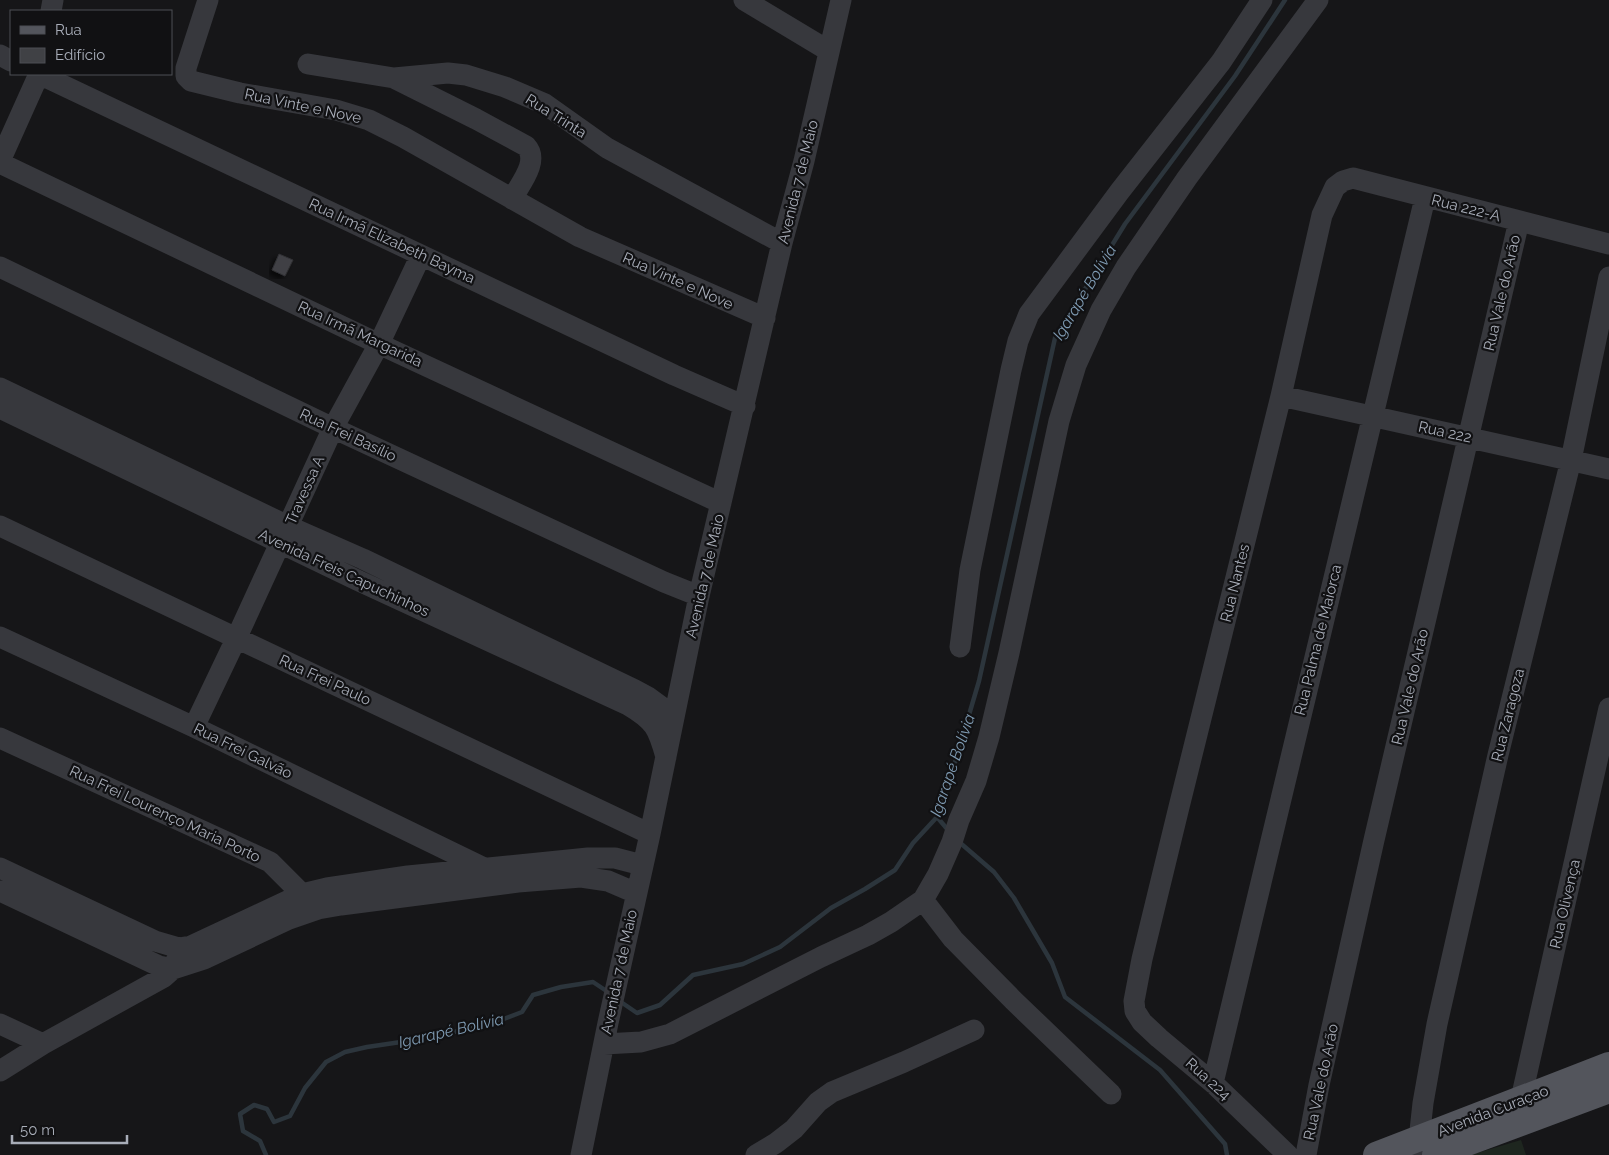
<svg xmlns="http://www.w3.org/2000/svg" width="1609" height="1155" viewBox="0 0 1609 1155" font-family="Raleway,sans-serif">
<defs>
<filter id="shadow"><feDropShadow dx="-4" dy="4" stdDeviation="2.5" flood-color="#0009"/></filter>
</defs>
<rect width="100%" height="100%" fill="#161618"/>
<!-- green -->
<path fill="#1e261f" d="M 1521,1140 L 1526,1155 L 1470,1155 Z"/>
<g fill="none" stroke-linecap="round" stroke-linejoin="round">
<!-- stream -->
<path stroke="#2c353c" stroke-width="4.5" d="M 937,817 L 948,830
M 958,841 L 994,872 L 1014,898 L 1052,963 L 1065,997 L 1160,1070 L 1225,1144 L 1227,1155
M 618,1000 L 637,1013 L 660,1005 L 693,975 L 743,964 L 780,947 L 831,908 L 865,889 L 895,870 L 913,843 L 937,817 L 948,786 L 979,681 L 1055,338 L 1125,224 L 1235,76 L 1285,0
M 266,1155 L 260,1141 L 243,1131 L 240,1114 L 254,1105 L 267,1109 L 274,1122 L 290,1116 L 305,1088 L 326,1062 L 345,1052 L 367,1047 L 428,1038 L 493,1023 L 522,1012 L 533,995 L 561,987 L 593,982 L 608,992"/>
</g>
<!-- building -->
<path fill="#404145" stroke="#303034" filter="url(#shadow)" d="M 279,254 L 293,260 L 285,276 L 272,270 Z"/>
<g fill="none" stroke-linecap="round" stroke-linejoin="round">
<!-- minor -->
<path stroke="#37383d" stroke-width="21" d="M 208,0 L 186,68 L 186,76 L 191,81 L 240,93 L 336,110 L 369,120 L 403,137 L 580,237 L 765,318
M 744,0 L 829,51
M 51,11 L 53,0
M 0,55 L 11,61
M 308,64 L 394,78 L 448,73 L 466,75 L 505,87 L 545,104 L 607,148 L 782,243
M 39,74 L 674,375 L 745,406
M 394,78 L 476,119 L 526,146 C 540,161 520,184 512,199
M 0,161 L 39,74
M 0,163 L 379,344 L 721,503
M 0,267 L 333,428 L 664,582 L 699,596
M 0,388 L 288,526 L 363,559 L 635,690 L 648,697 L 674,716
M 1281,396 L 1609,469
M 0,408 L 357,580 L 628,705 C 655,721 658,728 666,757
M 0,526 L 650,834
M 0,637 L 194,727 L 484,868
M 960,647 L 970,570 L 1011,370 L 1018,341 L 1029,314 L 1120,191 L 1221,62 L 1262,0
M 194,727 L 236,639 L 333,428 L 379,344 L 421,255
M 0,738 L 270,862 L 310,902
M 0,868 L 155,941 L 179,948 L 191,946 L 302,894 L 327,888 L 408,876 L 588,858 L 615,858 L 642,865
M 0,891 L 159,966 L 173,969 L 204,959 L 289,919 L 318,909 L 341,905 L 518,882 L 581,877 L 608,881 L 636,893
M 923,900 L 953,939 L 1013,1000 L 1111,1094
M 0,1024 L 43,1044
M 604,1044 L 641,1042 L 670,1034 L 821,957 L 868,935 L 891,922 L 923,900 L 938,874 L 952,842 L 959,820 L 976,781 L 989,737 L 1009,653 L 1059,421 L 1076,365 L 1101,310 L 1126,267 L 1187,178 L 1318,0
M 0,1071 L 43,1044 L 164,977 L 173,969 L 176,961
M 1213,1083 L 1425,198
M 1521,1099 L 1609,708
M 581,1155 L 608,1023 L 650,834 L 699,596 L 782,243 L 804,161 L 841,0
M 756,1155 L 776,1143 L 794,1129 L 818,1102 L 832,1092 L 904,1062 L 974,1030
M 1288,1155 L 1213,1083 L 1159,1038 L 1142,1022 L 1135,1011 L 1134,1001 L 1142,959 L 1179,807 L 1281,396 L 1322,215 L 1335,187 L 1343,181 L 1353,178 L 1609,244
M 1306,1155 L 1319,1085 L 1374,840 L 1519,221
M 1421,1155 L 1419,1140 L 1423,1103 L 1437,1024 L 1498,755 L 1571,460 L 1609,277"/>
<!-- major -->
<path stroke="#53555c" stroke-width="26" d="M 1376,1155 L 1609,1065
M 1435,1155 L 1609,1090"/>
</g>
<g text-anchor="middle" stroke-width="4.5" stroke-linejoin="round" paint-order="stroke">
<!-- street labels -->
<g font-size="15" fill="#a8adb8" stroke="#111113">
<text transform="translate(303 106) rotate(12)" y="5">Rua Vinte e Nove</text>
<text transform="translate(556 116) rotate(32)" y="5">Rua Trinta</text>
<text transform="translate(798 182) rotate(-76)" y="5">Avenida 7 de Maio</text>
<text transform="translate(1466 208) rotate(14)" y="5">Rua 222-A</text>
<text transform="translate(392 241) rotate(25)" y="5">Rua Irmã Elizabeth Bayma</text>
<text transform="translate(678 281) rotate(24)" y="5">Rua Vinte e Nove</text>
<text transform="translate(1502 293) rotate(-77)" y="5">Rua Vale do Arão</text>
<text transform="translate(360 334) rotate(25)" y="5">Rua Irmã Margarida</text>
<text transform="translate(1445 432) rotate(12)" y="5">Rua 222</text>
<text transform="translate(348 435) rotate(25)" y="5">Rua Frei Basílio</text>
<text transform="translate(305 490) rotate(-66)" y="5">Travessa A</text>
<text transform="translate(344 573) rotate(25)" y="5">Avenida Freis Capuchinhos</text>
<text transform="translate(705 576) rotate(-77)" y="5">Avenida 7 de Maio</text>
<text transform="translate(1235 583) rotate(-76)" y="5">Rua Nantes</text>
<text transform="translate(1318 640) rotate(-76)" y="5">Rua Palma de Maiorca</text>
<text transform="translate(325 680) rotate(25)" y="5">Rua Frei Paulo</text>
<text transform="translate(1410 687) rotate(-77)" y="5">Rua Vale do Arão</text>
<text transform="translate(1508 715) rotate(-76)" y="5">Rua Zaragoza</text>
<text transform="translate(243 751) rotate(26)" y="5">Rua Frei Galvão</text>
<text transform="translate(165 814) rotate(25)" y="5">Rua Frei Lourenço Maria Porto</text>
<text transform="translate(1565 904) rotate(-77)" y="5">Rua Olivença</text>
<text transform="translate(619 972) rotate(-78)" y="5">Avenida 7 de Maio</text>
<text transform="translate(1208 1079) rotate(42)" y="5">Rua 224</text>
<text transform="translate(1321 1082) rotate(-78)" y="5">Rua Vale do Arão</text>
<text transform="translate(1493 1111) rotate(-21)" y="5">Avenida Curaçao</text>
</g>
<!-- water labels -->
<g font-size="16" font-style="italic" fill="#7f9bb3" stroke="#111113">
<text transform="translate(1084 292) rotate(-59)" y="6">Igarapé Bolívia</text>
<text transform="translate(952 765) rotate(-71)" y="6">Igarapé Bolívia</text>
<text transform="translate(451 1030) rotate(-13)" y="6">Igarapé Bolívia</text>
</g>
</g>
<!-- legend -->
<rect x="10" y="10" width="162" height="65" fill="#111113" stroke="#4d4f55"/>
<rect x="20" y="26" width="25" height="8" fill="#53555c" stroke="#4d4f55"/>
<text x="55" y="35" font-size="15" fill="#a8adb8">Rua</text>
<rect x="20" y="48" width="25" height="15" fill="#404145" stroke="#4d4f55"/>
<text x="55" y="60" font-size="15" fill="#a8adb8">Edifício</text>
<!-- scale -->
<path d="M12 1135v8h115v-8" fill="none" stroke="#a8adb8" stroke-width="2.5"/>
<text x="20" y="1135" font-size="15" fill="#a8adb8" stroke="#111113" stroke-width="4" paint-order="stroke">50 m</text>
</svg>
